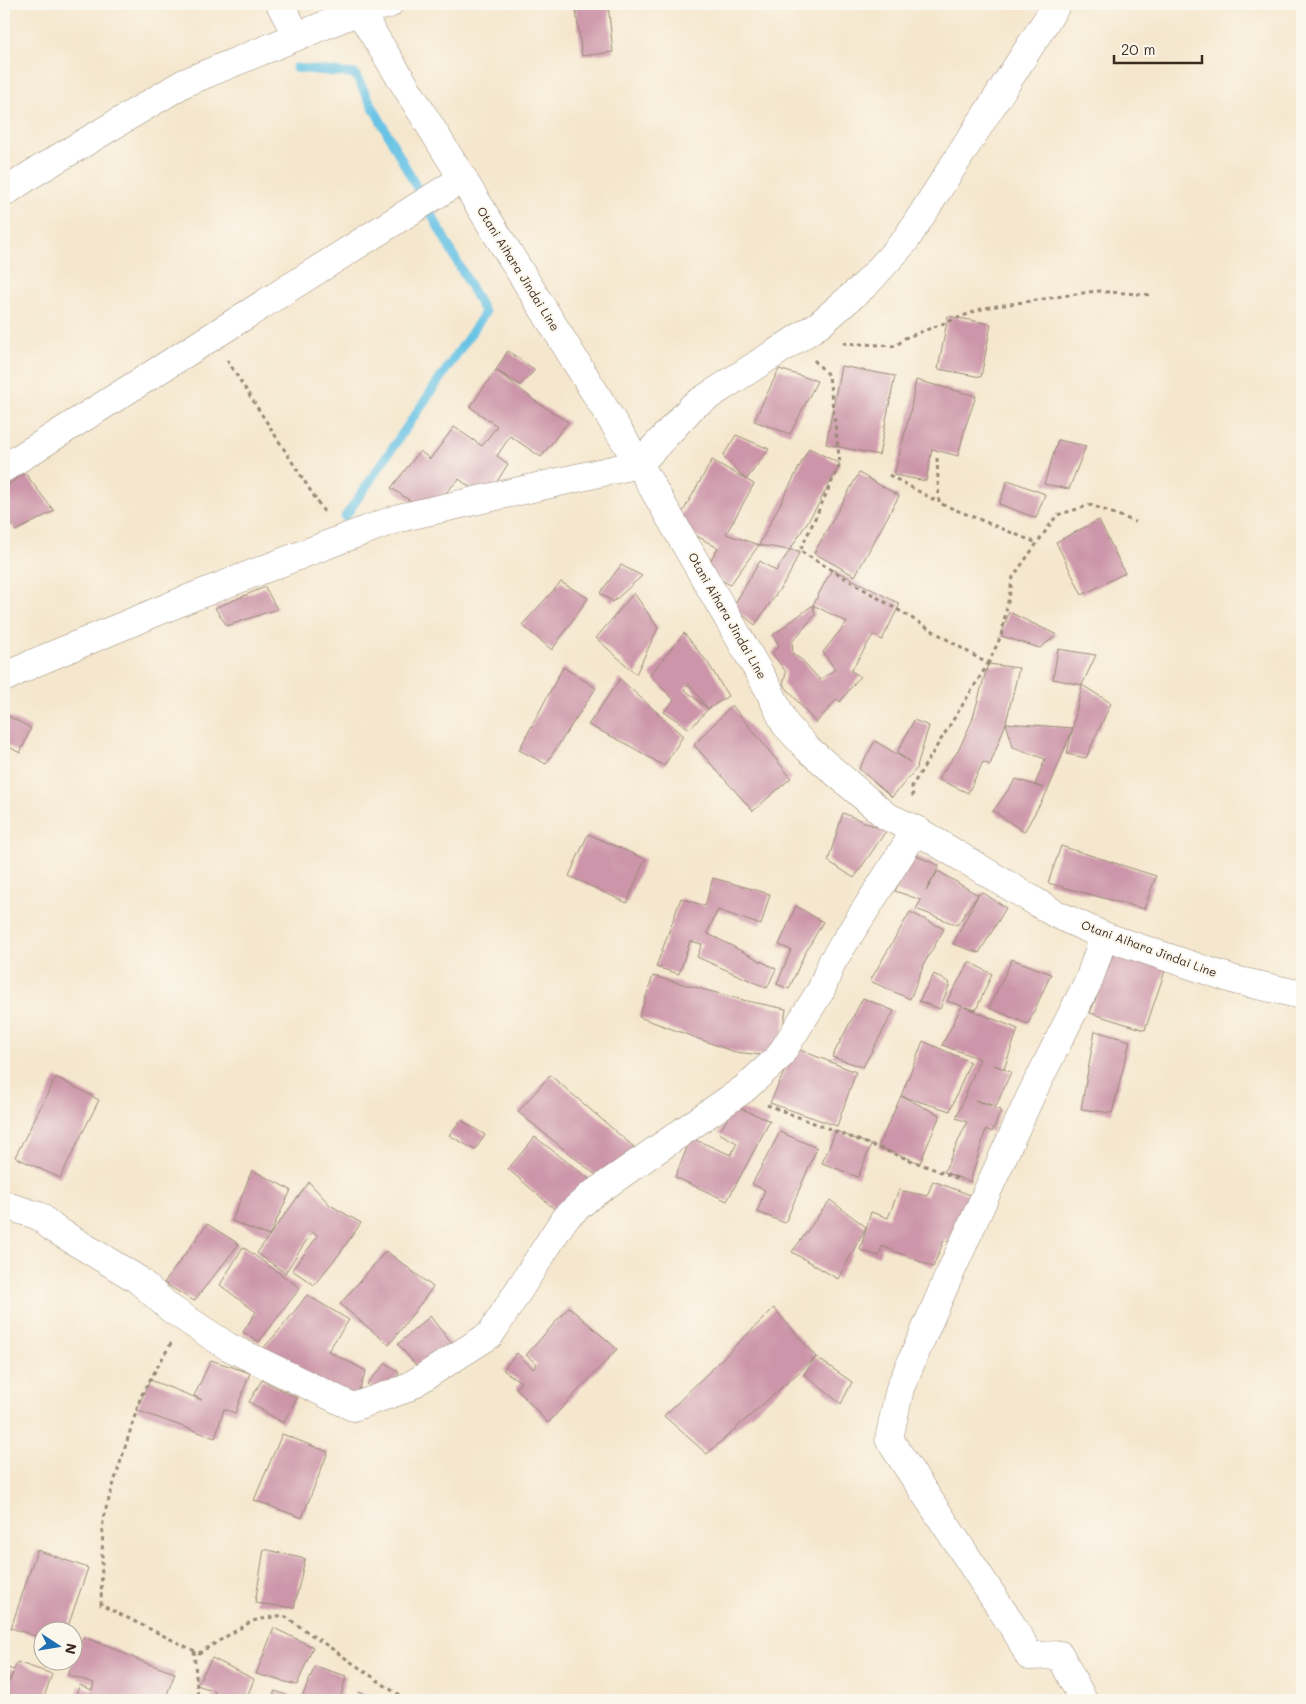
<svg xmlns="http://www.w3.org/2000/svg" width="1306" height="1704" viewBox="0 0 1306 1704" font-family="Mali,sans-serif">
<rect width="100%" height="100%" fill="#fbf7ec"/>
<filter id="ink" filterUnits="userSpaceOnUse"><feTurbulence type="fractalNoise" baseFrequency=".02" numOctaves="2"/><feDisplacementMap in="SourceGraphic" scale="10" xChannelSelector="R" yChannelSelector="G"/><feConvolveMatrix kernelMatrix="1 2 1 2 8 2 1 2 1" color-interpolation-filters="sRGB"/></filter>
<filter id="wash" filterUnits="userSpaceOnUse"><feTurbulence type="fractalNoise" baseFrequency=".0096" numOctaves="4" result="noise"/><feDisplacementMap in="SourceGraphic" scale="20" xChannelSelector="R" yChannelSelector="G"/><feGaussianBlur stdDeviation="1.12" result="paint"/><feColorMatrix in="noise" values="0 0 0 0 0 0 0 0 0 0 0 0 0 0 0 0 0 1.4 0 .05"/><feComposite in="paint" operator="in"/></filter>
<g filter="url(#wash)">
<rect width="100%" height="100%" fill="#f5e7ce"/>
<g fill="none" stroke-linecap="round" stroke-linejoin="round">
<!-- stream -->
<path stroke="#67c3e5" stroke-width="9" d="M 296,68 L 355,74 L 485,313 L 345,517"/>
</g>
<g id="blocks">
<!-- building -->
<path fill="#cc95a9" d="M 575,4 L 608,4 L 613,52 L 582,56 Z
M 948,316 L 991,324 L 981,377 L 938,369 Z
M 508,351 L 535,370 L 520,385 L 496,370 Z
M 841,366 L 895,376 L 879,455 L 826,444 Z
M 779,369 L 817,381 L 790,434 L 754,421 Z
M 496,370 L 535,401 L 568,422 L 541,457 L 510,436 L 497,456 L 508,464 L 486,499 L 459,479 L 427,512 L 391,488 L 420,451 L 430,459 L 454,427 L 482,446 L 497,426 L 470,407 Z
M 916,380 L 976,396 L 965,428 L 958,456 L 932,449 L 926,481 L 894,475 L 910,413 Z
M 736,435 L 769,449 L 746,480 L 723,456 Z
M 1058,440 L 1086,446 L 1069,489 L 1044,484 Z
M 809,448 L 840,464 L 818,505 L 790,550 L 759,545 L 730,585 L 704,570 L 718,548 L 676,524 L 712,460 L 754,484 L 726,534 L 759,545 Z
M 25,473 L 54,511 L 16,531 L 4,514 L 4,488 Z
M 859,473 L 899,496 L 855,576 L 814,553 Z
M 1008,480 L 1045,494 L 1036,518 L 999,504 Z
M 1099,520 L 1125,573 L 1082,595 L 1056,542 Z
M 790,550 L 800,551 L 788,577 L 755,625 L 733,607 L 760,561 L 776,571 Z
M 621,565 L 642,576 L 613,602 L 600,593 Z
M 832,569 L 900,604 L 882,640 L 873,635 L 851,671 L 860,676 L 840,702 L 837,699 L 816,723 L 783,684 L 786,672 L 772,653 L 779,646 L 773,635 L 813,605 L 815,615 L 792,642 L 793,654 L 802,660 L 820,680 L 835,669 L 823,652 L 847,622 L 813,605 Z
M 561,582 L 588,598 L 552,650 L 522,625 Z
M 265,587 L 277,609 L 227,626 L 215,608 Z
M 634,593 L 658,628 L 636,674 L 596,638 Z
M 1009,612 L 1057,635 L 1040,648 L 1001,636 Z
M 684,633 L 708,663 L 728,696 L 708,709 L 689,684 L 684,689 L 708,709 L 690,729 L 664,712 L 674,700 L 650,675 Z
M 1058,649 L 1096,655 L 1082,685 L 1053,679 Z
M 988,664 L 1019,668 L 1006,723 L 990,765 L 983,762 L 968,793 L 938,779 L 958,751 L 972,721 Z
M 563,667 L 596,688 L 546,764 L 519,750 Z
M 620,679 L 683,736 L 664,766 L 625,743 L 588,725 Z
M 1082,685 L 1111,703 L 1086,758 L 1067,754 Z
M 732,705 L 791,778 L 753,811 L 694,745 Z
M 4,714 L 31,728 L 20,753 L 4,744 Z
M 914,720 L 929,726 L 917,766 L 918,767 L 892,797 L 859,769 L 875,741 L 910,762 L 897,753 Z
M 1006,723 L 1073,728 L 1048,790 L 1024,832 L 993,811 L 1016,779 L 1043,788 L 1035,785 L 1045,759 L 1013,747 Z
M 843,813 L 886,831 L 854,878 L 828,861 Z
M 588,834 L 645,859 L 627,903 L 569,876 Z
M 1061,846 L 1156,876 L 1144,909 L 1048,883 Z
M 913,854 L 939,866 L 926,891 L 938,871 L 978,895 L 957,925 L 916,909 L 921,900 L 895,891 Z
M 713,878 L 770,894 L 761,925 L 718,910 L 707,933 L 776,969 L 767,988 L 697,957 L 702,944 L 690,941 L 679,974 L 656,967 L 681,898 L 705,906 Z
M 982,892 L 1006,908 L 979,953 L 953,944 L 978,895 Z
M 796,906 L 823,922 L 804,955 L 789,989 L 777,984 L 791,950 L 779,945 Z
M 910,912 L 944,929 L 924,964 L 910,999 L 870,981 Z
M 1116,947 L 1167,965 L 1145,1030 L 1090,1013 Z
M 1012,959 L 1051,974 L 1028,1024 L 989,1008 Z
M 969,962 L 992,974 L 976,1010 L 964,1007 L 1018,1029 L 1004,1069 L 994,1065 L 1011,1072 L 996,1106 L 975,1100 L 1001,1110 L 992,1132 L 986,1129 L 970,1182 L 944,1172 L 967,1122 L 956,1118 L 980,1059 L 942,1045 L 962,1006 L 947,1001 Z
M 934,974 L 950,983 L 940,1009 L 919,1001 Z
M 653,976 L 747,1001 L 786,1009 L 779,1057 L 735,1052 L 639,1017 Z
M 863,998 L 894,1011 L 863,1067 L 832,1057 Z
M 1095,1031 L 1130,1041 L 1112,1113 L 1081,1109 Z
M 923,1041 L 970,1062 L 950,1111 L 901,1096 Z
M 795,1048 L 856,1072 L 837,1126 L 770,1103 Z
M 550,1075 L 634,1147 L 607,1184 L 518,1112 Z
M 56,1077 L 99,1100 L 60,1178 L 15,1157 Z
M 901,1096 L 940,1115 L 920,1163 L 878,1147 Z
M 735,1106 L 770,1121 L 727,1201 L 675,1177 L 691,1138 L 731,1155 L 737,1143 L 719,1133 Z
M 461,1120 L 485,1135 L 475,1150 L 449,1135 Z
M 836,1131 L 871,1145 L 858,1177 L 822,1163 Z
M 780,1132 L 817,1148 L 785,1223 L 757,1212 L 765,1190 L 752,1184 Z
M 535,1137 L 601,1188 L 572,1224 L 508,1169 Z
M 252,1170 L 291,1190 L 269,1236 L 309,1182 L 330,1205 L 361,1223 L 340,1253 L 314,1285 L 292,1270 L 318,1236 L 312,1232 L 285,1273 L 257,1253 L 269,1236 L 232,1221 Z
M 933,1181 L 973,1196 L 952,1243 L 944,1240 L 933,1267 L 882,1246 L 879,1256 L 860,1250 L 871,1212 L 888,1218 L 899,1190 L 927,1196 Z
M 830,1200 L 866,1227 L 838,1279 L 792,1252 Z
M 207,1224 L 239,1244 L 194,1301 L 164,1283 Z
M 243,1247 L 300,1288 L 259,1342 L 243,1332 L 256,1312 L 220,1285 Z
M 386,1251 L 433,1287 L 389,1345 L 340,1304 Z
M 307,1295 L 349,1320 L 328,1351 L 366,1371 L 353,1407 L 259,1353 L 283,1326 Z
M 569,1307 L 617,1349 L 548,1423 L 516,1388 L 521,1382 L 503,1370 L 517,1353 L 533,1369 L 537,1364 L 526,1355 Z
M 774,1308 L 816,1357 L 707,1454 L 664,1416 Z
M 430,1316 L 455,1348 L 420,1370 L 398,1344 Z
M 816,1357 L 852,1382 L 841,1404 L 804,1374 Z
M 211,1360 L 250,1373 L 235,1413 L 224,1409 L 215,1438 L 136,1410 L 150,1380 L 202,1400 L 194,1396 Z
M 386,1363 L 399,1373 L 386,1395 L 367,1384 Z
M 262,1380 L 297,1398 L 283,1423 L 249,1402 Z
M 282,1434 L 328,1452 L 302,1518 L 254,1500 Z
M 264,1549 L 305,1559 L 294,1608 L 255,1603 Z
M 37,1550 L 88,1568 L 66,1632 L 42,1632 L 42,1638 L 11,1628 Z
M 274,1628 L 313,1647 L 297,1685 L 256,1674 Z
M 83,1637 L 109,1646 L 143,1662 L 175,1673 L 165,1700 L 74,1700 L 80,1685 L 92,1690 L 94,1683 L 68,1675 Z
M 212,1658 L 254,1679 L 246,1700 L 211,1700 L 215,1691 L 197,1685 Z
M 17,1662 L 52,1674 L 43,1700 L 4,1700 L 4,1694 L 13,1673 L 4,1689 L 4,1667 L 14,1670 Z
M 315,1666 L 346,1676 L 340,1700 L 271,1700 L 275,1691 L 301,1700 Z
M 359,1692 L 377,1700 L 356,1700 Z"/>
</g>
</g>
<g filter="url(#ink)">
<use href="#blocks" fill-opacity="0" stroke="#988876" stroke-width="1"/>
<g fill="none" stroke-linecap="round" stroke-linejoin="round">
<!-- minor casing -->
<g stroke="#988876" stroke-width="29">
<path id="minor" d="M 280,4 L 297,36
M 4,193 L 32,174 L 184,83 L 359,11 L 389,4
M 4,468 L 463,178
M 4,678 L 34,663 L 185,600 L 347,537 L 399,518 L 639,464 L 693,406 L 820,324 L 867,283 L 905,241 L 1057,4
M 4,1205 L 39,1216 L 53,1228 L 137,1279 L 171,1309 L 227,1346 L 353,1407 L 405,1389 L 490,1335 L 565,1218 L 590,1196 L 744,1089 L 779,1057 L 821,990 L 832,962 L 916,830
M 1083,1700 L 1060,1655 L 1029,1656 L 1019,1636 L 889,1439 L 900,1388 L 947,1280 L 1031,1095 L 1089,980 L 1104,936"/>
</g>
<!-- major casing -->
<g stroke="#988876" stroke-width="29">
<path id="major" d="M 356,4 L 359,11 L 639,464 L 768,688 L 785,724 L 808,749 L 886,816 L 916,830 L 1056,914 L 1104,936 L 1235,980 L 1302,995"/>
</g>
<!-- path -->
<path stroke="#988876" stroke-width="3" stroke-dasharray="4 4" stroke-linecap="butt" d="M 843,343 L 896,346 L 905,338 L 984,308 L 1096,291 L 1152,295
M 227,360 L 326,515
M 814,360 L 829,376 L 840,464 L 800,551 L 988,664 L 912,786 L 913,798
M 937,458 L 939,503 L 1037,543
M 889,475 L 938,502
M 988,664 L 1001,636 L 1013,577 L 1057,515 L 1091,505 L 1136,522
M 767,1105 L 962,1180
M 171,1343 L 141,1396 L 103,1518 L 101,1605 L 199,1653 L 252,1621 L 283,1615 L 406,1700
M 194,1651 L 198,1700"/>
<!-- minor -->
<use href="#minor" stroke="#fff" stroke-width="28"/>
<!-- major -->
<use href="#major" stroke="#fff" stroke-width="28"/>
</g>
</g>
<g text-anchor="middle" stroke-width="4" stroke-linejoin="round" paint-order="stroke">
<!-- street labels -->
<g font-size="12" fill="#3b2a1e" stroke="#fbf7ec">
<text transform="translate(518 269) rotate(58)" y="4">Otani Aihara Jindai Line</text>
<text transform="translate(727 616) rotate(60)" y="4">Otani Aihara Jindai Line</text>
<text transform="translate(1149 949) rotate(20)" y="4">Otani Aihara Jindai Line</text>
</g>
</g>
<!-- margin -->
<rect width="1306" height="1704" fill="none" stroke="#fbf7ec" stroke-width="20"/>
<!-- north arrow -->
<g transform="translate(58 1646) rotate(102)"><circle r="24" fill="#fbf7ec" stroke="#aea59a"/>
<path d="M0-4L9 19L0 12L-9 19Z" fill="#1f6fb2"/>
<text y="-8" font-size="14" font-weight="bold" text-anchor="middle" fill="#3b2a1e">N</text>
</g>
<!-- scale -->
<path d="M1114 55v8h88v-8" fill="none" stroke="#3b2a1e" stroke-width="2.5"/>
<text x="1121" y="55" font-size="15" fill="#3b2a1e" stroke="#fbf7ec" stroke-width="4" paint-order="stroke">20 m</text>
</svg>
